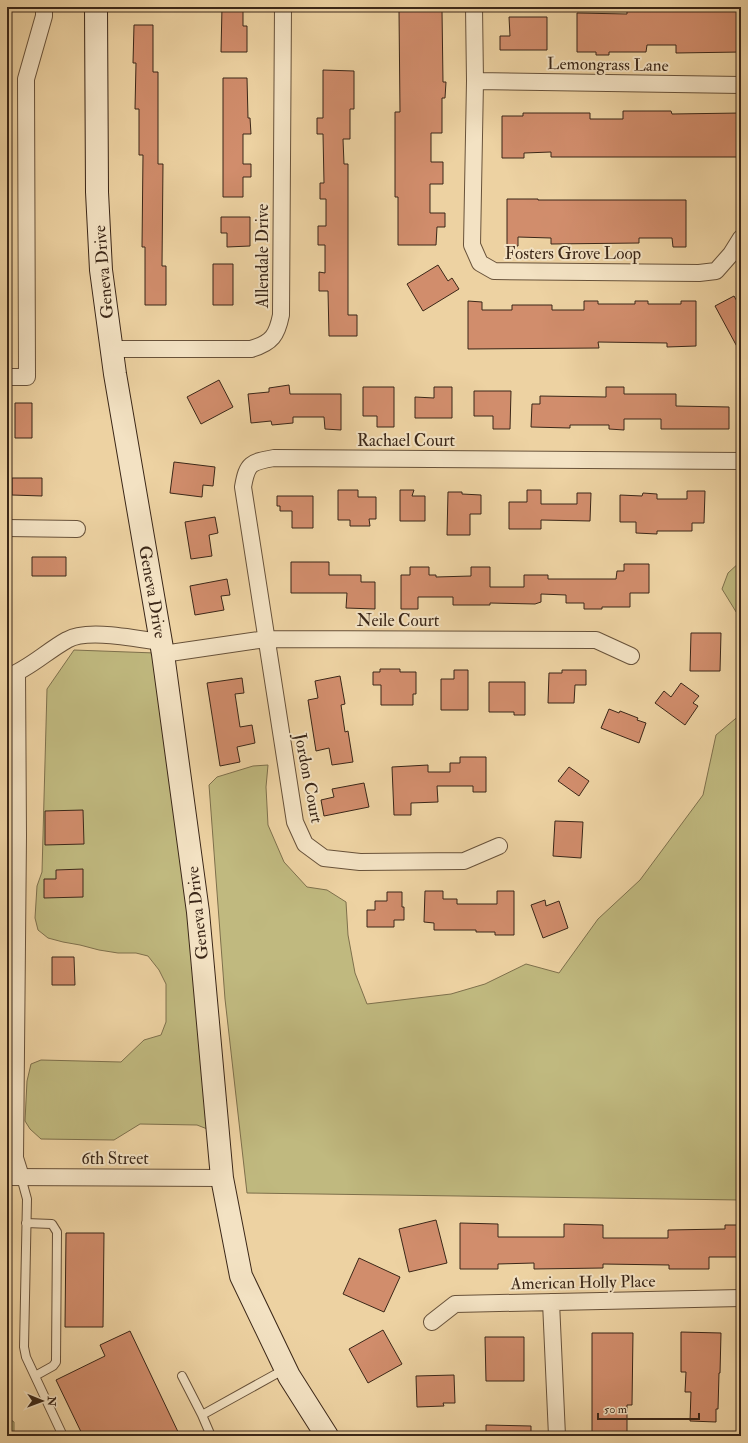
<svg xmlns="http://www.w3.org/2000/svg" width="748" height="1443" viewBox="0 0 748 1443" font-family="'IM FELL Double Pica',serif">
<rect width="100%" height="100%" fill="#edd2a2"/>
<filter id="stains"><feTurbulence type="fractalNoise" baseFrequency=".005" numOctaves="4"/><feColorMatrix values="0 0 0 0 .2 0 0 0 0 .09 0 0 0 0 .02 0 0 0 .5 -.17"/></filter>
<radialGradient id="worn" r=".72"><stop offset=".6" stop-color="#630" stop-opacity="0"/><stop offset="1" stop-color="#630" stop-opacity=".3"/></radialGradient>
<!-- green -->
<path fill="#c0b97f" stroke="#7e704c" d="M 741,561 L 741,617 L 738,615 L 722,589 L 728,573 Z
M 74,650 L 155,653 L 190,913 L 210,1130 L 197,1125 L 140,1124 L 114,1140 L 41,1139 L 30,1129 L 25,1121 L 27,1081 L 31,1064 L 41,1060 L 121,1062 L 144,1040 L 161,1035 L 166,1022 L 166,984 L 159,970 L 148,956 L 136,953 L 118,953 L 99,950 L 80,945 L 63,942 L 48,938 L 38,930 L 35,918 L 37,886 L 42,872 L 47,689 Z
M 741,714 L 741,1200 L 247,1193 L 225,999 L 209,785 L 217,777 L 253,766 L 268,765 L 266,787 L 268,825 L 284,862 L 307,887 L 327,890 L 346,902 L 348,935 L 355,973 L 367,1004 L 451,994 L 485,984 L 526,964 L 559,973 L 598,919 L 640,880 L 703,795 L 716,735 Z
M 7,1417 L 14,1422 L 14,1436 L 7,1436 Z"/>
<!-- building -->
<path fill="#d18d6c" stroke="#3b2718" d="M 222,7 L 243,7 L 243,26 L 247,26 L 247,52 L 221,52 Z
M 627,7 L 662,7 L 662,9 L 741,9 L 741,52 L 676,53 L 676,45 L 647,45 L 646,52 L 609,52 L 609,55 L 596,55 L 596,52 L 577,52 L 577,13 L 627,14 Z
M 399,11 L 442,11 L 443,82 L 446,82 L 445,98 L 442,98 L 442,133 L 431,133 L 431,162 L 443,162 L 443,184 L 430,184 L 430,213 L 445,213 L 445,227 L 437,227 L 436,245 L 398,245 L 398,197 L 395,197 L 395,112 L 400,112 Z
M 509,17 L 547,17 L 547,50 L 500,50 L 500,36 L 510,36 Z
M 134,25 L 153,25 L 153,72 L 158,72 L 158,164 L 163,164 L 162,266 L 166,266 L 166,305 L 145,305 L 145,247 L 142,247 L 143,155 L 139,155 L 139,109 L 135,109 L 136,63 L 133,63 Z
M 323,70 L 354,71 L 354,109 L 350,109 L 350,139 L 343,139 L 344,164 L 348,164 L 348,315 L 357,315 L 357,336 L 329,336 L 328,291 L 319,291 L 319,272 L 325,273 L 325,245 L 318,245 L 318,226 L 326,226 L 326,199 L 320,199 L 320,183 L 324,183 L 323,134 L 317,134 L 317,118 L 323,118 Z
M 223,78 L 247,78 L 248,118 L 250,118 L 251,134 L 243,134 L 243,164 L 251,164 L 251,177 L 243,177 L 243,197 L 223,197 Z
M 623,111 L 671,111 L 672,114 L 741,113 L 741,157 L 551,157 L 551,152 L 524,153 L 524,158 L 502,158 L 502,116 L 523,116 L 523,113 L 590,113 L 590,119 L 623,119 Z
M 507,199 L 538,199 L 538,200 L 686,200 L 686,247 L 673,247 L 672,238 L 639,238 L 639,243 L 551,244 L 551,238 L 518,237 L 518,246 L 507,246 Z
M 221,217 L 250,217 L 250,246 L 227,247 L 227,233 L 221,233 Z
M 213,264 L 233,264 L 233,305 L 213,305 Z
M 438,265 L 448,281 L 452,278 L 459,289 L 423,311 L 407,284 Z
M 734,296 L 738,303 L 741,301 L 741,354 L 715,306 Z
M 468,301 L 482,302 L 482,310 L 512,310 L 512,305 L 552,305 L 552,310 L 584,310 L 584,301 L 598,301 L 598,304 L 635,304 L 635,301 L 648,301 L 648,304 L 681,304 L 681,301 L 696,301 L 696,346 L 667,347 L 667,343 L 598,342 L 599,348 L 468,349 Z
M 219,380 L 233,407 L 201,424 L 187,397 Z
M 289,385 L 290,394 L 341,394 L 341,430 L 325,429 L 324,417 L 293,417 L 293,423 L 272,425 L 271,421 L 251,423 L 248,394 L 269,392 L 269,388 Z
M 363,387 L 394,387 L 394,427 L 377,427 L 377,416 L 363,416 Z
M 434,387 L 452,387 L 452,418 L 415,418 L 415,397 L 434,398 Z
M 606,387 L 624,387 L 624,394 L 676,394 L 676,406 L 729,407 L 729,429 L 661,429 L 661,419 L 624,419 L 624,430 L 609,429 L 609,425 L 570,425 L 570,428 L 531,427 L 532,404 L 540,404 L 540,396 L 606,397 Z
M 474,391 L 511,391 L 510,429 L 493,429 L 493,416 L 474,416 Z
M 15,403 L 32,403 L 32,438 L 15,438 Z
M 174,462 L 215,467 L 213,486 L 203,485 L 202,497 L 170,493 Z
M 12,478 L 42,478 L 42,496 L 12,495 Z
M 338,490 L 358,490 L 358,497 L 376,497 L 376,519 L 369,519 L 370,526 L 350,526 L 350,520 L 338,520 Z
M 400,490 L 414,490 L 412,496 L 425,496 L 425,521 L 400,521 Z
M 527,490 L 541,490 L 541,504 L 577,504 L 577,493 L 591,493 L 590,521 L 541,520 L 541,529 L 509,529 L 509,502 L 527,502 Z
M 687,491 L 705,491 L 704,523 L 692,523 L 692,531 L 657,531 L 657,534 L 636,533 L 636,522 L 620,522 L 620,495 L 642,496 L 643,493 L 657,494 L 657,499 L 687,499 Z
M 448,492 L 462,492 L 462,494 L 481,495 L 481,514 L 470,514 L 470,535 L 447,535 Z
M 277,496 L 313,496 L 313,528 L 292,528 L 292,511 L 280,511 L 280,506 L 277,506 Z
M 215,517 L 218,533 L 209,535 L 212,556 L 191,559 L 185,522 Z
M 32,557 L 66,557 L 66,576 L 32,576 Z
M 291,562 L 329,562 L 329,575 L 361,575 L 361,582 L 375,582 L 375,609 L 346,608 L 347,593 L 291,593 Z
M 624,564 L 649,564 L 649,593 L 630,593 L 630,607 L 602,607 L 602,609 L 584,609 L 584,603 L 566,603 L 566,595 L 541,594 L 541,602 L 535,604 L 490,603 L 490,605 L 453,605 L 453,597 L 418,597 L 418,609 L 401,609 L 401,575 L 410,575 L 410,567 L 429,567 L 429,575 L 436,575 L 436,577 L 471,576 L 471,567 L 490,567 L 490,587 L 524,587 L 524,575 L 548,575 L 548,579 L 616,579 L 617,571 L 624,571 Z
M 227,579 L 230,595 L 221,596 L 224,610 L 195,615 L 190,586 Z
M 691,633 L 721,633 L 720,671 L 690,671 Z
M 380,669 L 400,669 L 400,672 L 416,672 L 416,694 L 413,694 L 413,705 L 381,705 L 381,685 L 373,685 L 373,672 L 380,672 Z
M 454,670 L 468,670 L 468,710 L 441,710 L 441,679 L 454,679 Z
M 562,670 L 586,670 L 586,685 L 575,685 L 574,703 L 548,703 L 549,673 L 562,673 Z
M 340,676 L 345,704 L 341,705 L 345,732 L 348,731 L 353,762 L 332,765 L 329,748 L 316,751 L 308,700 L 318,698 L 315,681 Z
M 242,678 L 244,693 L 235,694 L 240,727 L 252,725 L 255,743 L 237,747 L 240,762 L 220,766 L 207,683 Z
M 489,682 L 525,682 L 525,715 L 514,715 L 514,712 L 489,712 Z
M 681,683 L 699,696 L 693,703 L 698,706 L 685,725 L 655,703 L 664,691 L 671,697 Z
M 609,709 L 619,713 L 620,711 L 638,718 L 637,720 L 646,723 L 639,743 L 601,728 Z
M 460,757 L 486,757 L 486,792 L 473,792 L 473,786 L 437,786 L 438,802 L 411,803 L 411,815 L 394,815 L 392,767 L 428,765 L 428,772 L 450,772 L 450,763 L 460,763 Z
M 569,767 L 589,781 L 579,796 L 558,781 Z
M 364,783 L 369,807 L 324,816 L 321,800 L 334,797 L 332,789 Z
M 83,810 L 84,844 L 45,845 L 45,811 Z
M 555,821 L 583,822 L 581,858 L 553,856 Z
M 83,869 L 83,897 L 44,898 L 44,879 L 56,879 L 56,870 Z
M 425,891 L 443,891 L 443,899 L 457,899 L 457,904 L 497,904 L 497,891 L 514,891 L 514,935 L 495,935 L 495,932 L 476,932 L 476,930 L 434,930 L 434,923 L 424,922 Z
M 387,892 L 402,892 L 402,907 L 404,907 L 404,920 L 394,920 L 394,927 L 367,927 L 367,910 L 375,910 L 375,901 L 387,901 Z
M 545,900 L 546,906 L 559,901 L 568,928 L 543,938 L 531,905 Z
M 52,957 L 74,957 L 75,985 L 52,985 Z
M 436,1220 L 447,1263 L 409,1272 L 399,1229 Z
M 460,1223 L 498,1224 L 498,1237 L 564,1237 L 564,1224 L 603,1225 L 603,1238 L 668,1238 L 668,1230 L 725,1229 L 725,1225 L 741,1225 L 741,1257 L 709,1257 L 709,1269 L 669,1269 L 669,1265 L 603,1264 L 603,1268 L 534,1269 L 534,1263 L 498,1264 L 498,1269 L 460,1269 Z
M 66,1233 L 104,1233 L 103,1327 L 65,1327 Z
M 359,1258 L 400,1277 L 384,1312 L 343,1294 Z
M 383,1330 L 402,1364 L 368,1383 L 349,1349 Z
M 130,1331 L 180,1436 L 83,1436 L 56,1380 L 105,1356 L 100,1345 Z
M 681,1332 L 721,1333 L 720,1373 L 719,1373 L 718,1409 L 716,1409 L 716,1422 L 690,1421 L 691,1392 L 685,1392 L 686,1372 L 681,1372 Z
M 592,1333 L 633,1333 L 632,1405 L 627,1405 L 627,1436 L 592,1436 Z
M 485,1337 L 524,1337 L 524,1381 L 486,1381 Z
M 454,1375 L 455,1403 L 443,1403 L 444,1406 L 417,1407 L 416,1376 Z
M 486,1425 L 531,1426 L 531,1436 L 486,1436 Z"/>
<g fill="none" stroke-linecap="round" stroke-linejoin="round">
<!-- lane casing -->
<g stroke="#68523a" stroke-width="10">
<path id="lane" d="M 21,1177 L 27,1199 L 24,1347 L 26,1357 L 63,1436
M 26,1223 L 52,1224 L 57,1232 L 56,1362 L 53,1366 L 35,1376
M 182,1376 L 202,1415
M 211,1436 L 202,1415 L 285,1369"/>
</g>
<!-- street casing -->
<g stroke="#68523a" stroke-width="18">
<path id="street" d="M 474,7 L 475,81 L 472,245 L 480,263 L 494,271 L 699,273 L 716,271 L 731,254 L 741,238
M 475,81 L 741,85
M 111,349 L 251,349 C 272,343 277,335 281,315 L 283,7
M 7,377 L 27,377 L 26,79 L 44,16 L 44,7
M 7,528 L 77,529
M 163,654 L 266,639 L 596,640 L 631,656
M 17,673 L 18,835 L 15,1158 L 21,1177
M 7,677 C 29,669 47,651 67,640 C 87,628 137,639 161,642
M 499,846 L 464,861 L 360,862 L 324,858 L 305,844 L 295,822 L 243,487 C 247,463 251,462 274,458 L 741,461
M 7,1177 L 222,1178
M 551,1302 L 557,1436
M 432,1322 L 455,1304 L 741,1298"/>
</g>
<!-- secondary casing -->
<g stroke="#3b2718" stroke-width="24">
<path id="secondary" d="M 96,7 L 97,192 L 101,270 L 115,374 L 163,654 L 198,912 L 222,1178 L 241,1276 L 289,1376 L 327,1436"/>
</g>
<!-- lane -->
<use href="#lane" stroke="#f3e2c3" stroke-width="8"/>
<!-- street -->
<use href="#street" stroke="#f3e2c3" stroke-width="16"/>
<!-- secondary -->
<use href="#secondary" stroke="#f3e2c3" stroke-width="22"/>
</g>
<g text-anchor="middle" stroke-width="4" stroke-linejoin="round" paint-order="stroke">
<!-- street labels -->
<g font-size="17" fill="#3b2718" stroke="#f3e2c3">
<text transform="translate(608 64) rotate(1)" y="6">Lemongrass Lane</text>
<text x="573" y="259">Fosters Grove Loop</text>
<text transform="translate(262 256) rotate(-90)" y="6">Allendale Drive</text>
<text transform="translate(103 272) rotate(-95)" y="6">Geneva Drive</text>
<text x="406" y="446">Rachael Court</text>
<text transform="translate(153 592) rotate(80)" y="6">Geneva Drive</text>
<text x="398" y="626">Neile Court</text>
<text transform="translate(309 778) rotate(79)" y="6">Jordon Court</text>
<text transform="translate(197 913) rotate(-96)" y="6">Geneva Drive</text>
<text x="115" y="1164">6th Street</text>
<text transform="translate(583 1282) rotate(-1)" y="6">American Holly Place</text>
</g>
</g>
<!-- margin -->
<rect width="748" height="1443" fill="none" stroke="#edd2a2" stroke-width="24"/>
<rect x="8" y="8" width="732" height="1427" fill="none" stroke="#3b2718" stroke-width="2"/>
<rect x="12" y="12" width="724" height="1419" fill="none" stroke="#3b2718"/>
<!-- north arrow -->
<g transform="translate(42 1401) rotate(91)" stroke="#f3e2c3" stroke-width="3" paint-order="stroke">
<path d="M0-3L7 15L0 10L-7 15Z" fill="#3b2718"/>
<text y="-6" font-size="11" font-weight="bold" text-anchor="middle" fill="#3b2718">N</text>
</g>
<!-- scale -->
<path d="M598 1413v6h101v-6" fill="none" stroke="#3b2718" stroke-width="2"/>
<text x="604" y="1413" font-size="12" fill="#3b2718" stroke="#f3e2c3" stroke-width="3" paint-order="stroke">50 m</text>
<rect width="100%" height="100%" filter="url(#stains)"/>
<rect width="100%" height="100%" fill="url(#worn)"/>
</svg>
